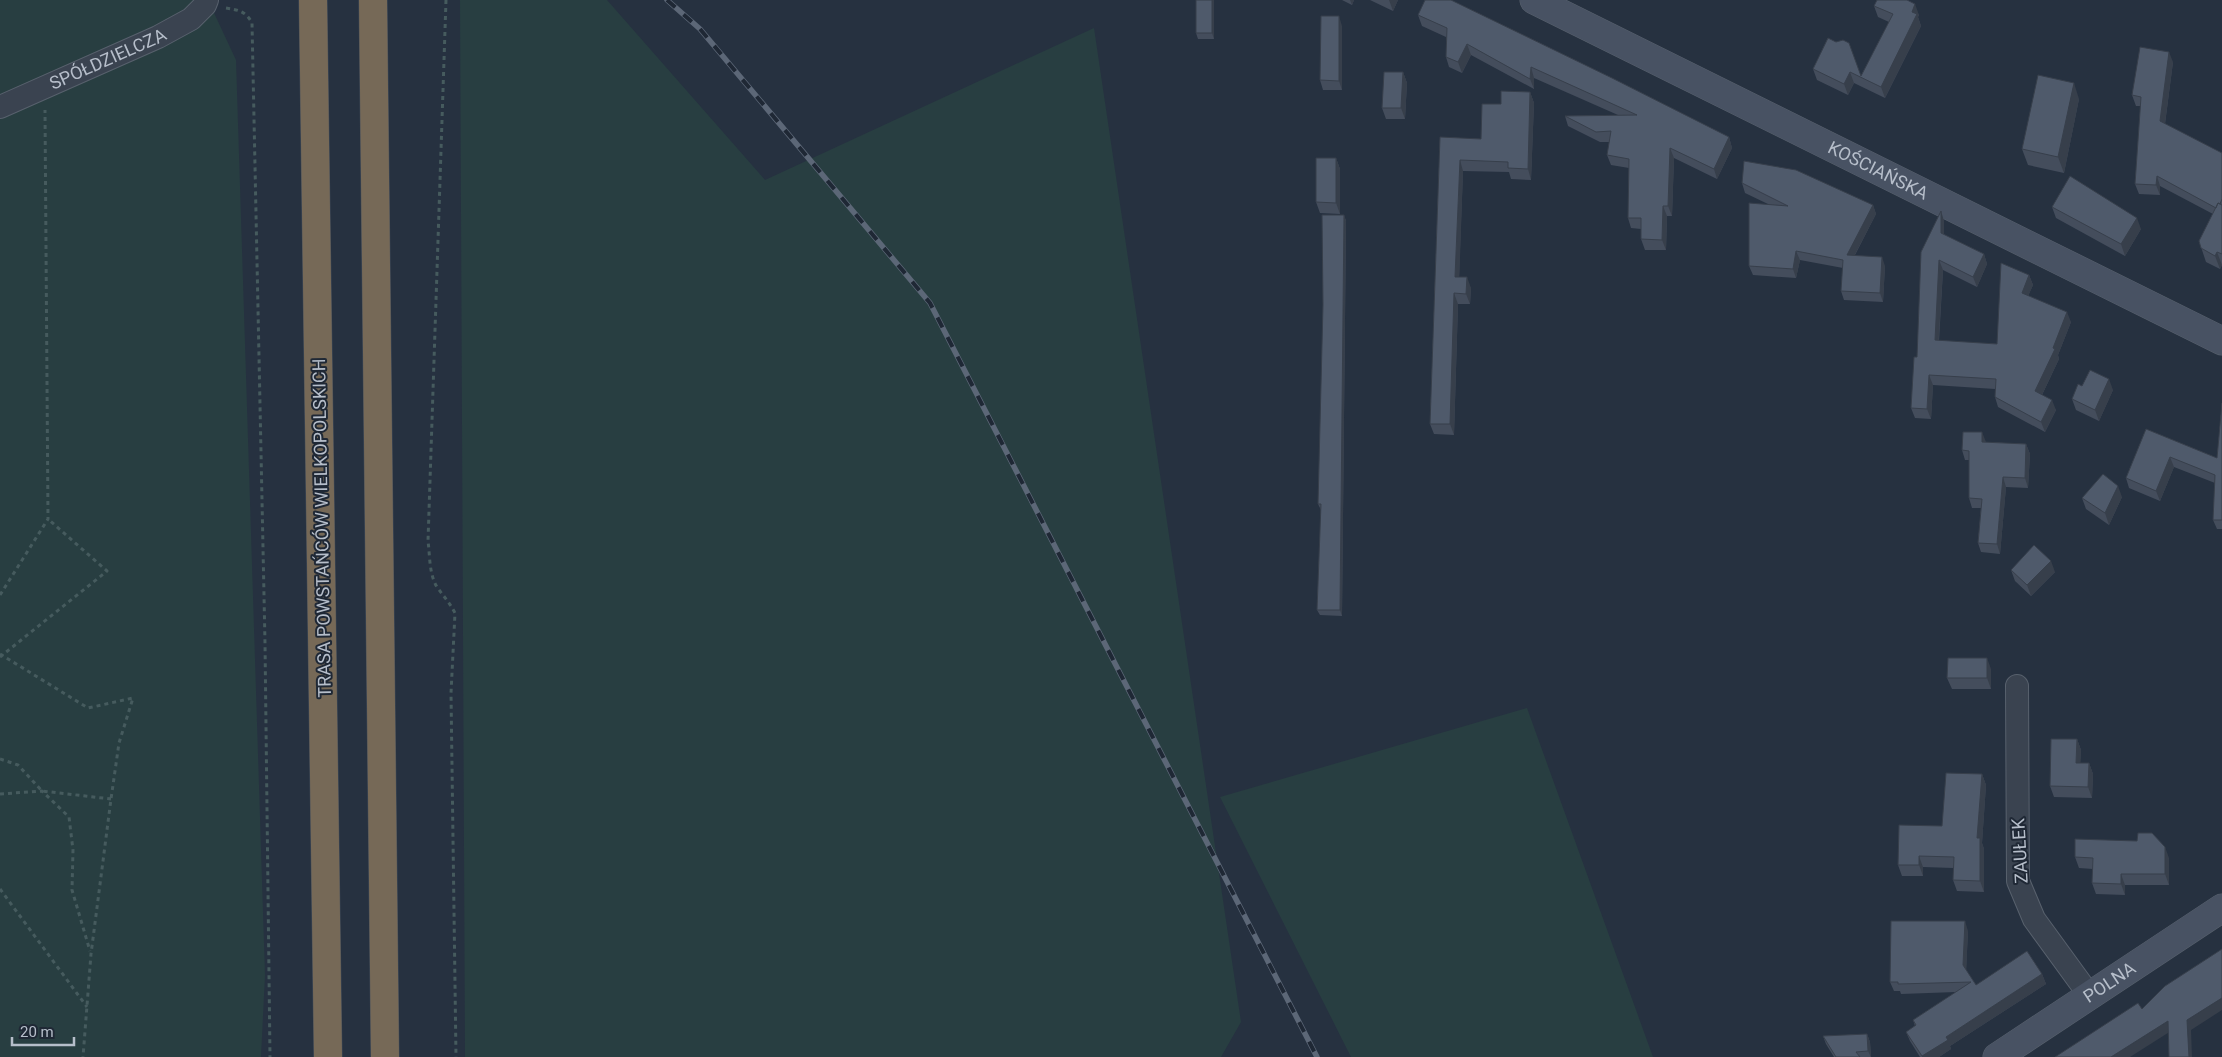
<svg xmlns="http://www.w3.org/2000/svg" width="2222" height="1057" viewBox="0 0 2222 1057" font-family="Roboto,sans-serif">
<rect width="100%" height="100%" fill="#263140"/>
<!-- green -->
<path fill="#283e41" d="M 0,0 L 208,0 L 236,60 L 265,975 L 261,1057 L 0,1057 Z
M 460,0 L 607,0 L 765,180 L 1094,28 L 1241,1022 L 1221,1057 L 465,1057 Z
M 1527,708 L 1653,1057 L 1351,1057 L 1220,797 Z"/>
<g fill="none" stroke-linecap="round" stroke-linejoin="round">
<!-- street casing -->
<g stroke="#58616d" stroke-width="24">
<g id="street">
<path id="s1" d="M 0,107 L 158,37 L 191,19 L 205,5 L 207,0"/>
<path d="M 2017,686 L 2018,881 L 2034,919 L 2090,996"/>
</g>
</g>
<!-- secondary casing -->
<g stroke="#58616d" stroke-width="29">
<g id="secondary">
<path id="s2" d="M 1534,0 L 2222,341"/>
<path id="s3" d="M 1997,1057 L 2222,908"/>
</g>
</g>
<!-- highway casing -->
<g stroke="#454e5a" stroke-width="29">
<path id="highway" d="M 313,0 L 328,1057
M 373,0 L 385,1057"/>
</g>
<!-- path -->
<path stroke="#465b5e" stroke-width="3" stroke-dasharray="4 4" stroke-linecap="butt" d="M 446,0 L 428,541 C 430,556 429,574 437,587 C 444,597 450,603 455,613 L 451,693 L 456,1057
M 226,8 C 238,10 246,11 252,23 L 265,643 L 270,1057
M 0,595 L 48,519 L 45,110
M 0,654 L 88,708 L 133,698 L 119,743 L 111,799 L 91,954 L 83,1057
M 0,657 L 107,571 L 48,519
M 0,759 L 18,765 L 42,791 L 111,799
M 0,794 L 42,791 L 69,817 L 73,850 L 72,890 L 90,951
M 0,889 L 87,1007"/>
<!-- street -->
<use href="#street" stroke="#3a4350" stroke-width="22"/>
<!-- secondary -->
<use href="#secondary" stroke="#485263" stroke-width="28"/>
<!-- highway -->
<use href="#highway" stroke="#766957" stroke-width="28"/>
<!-- rail casing -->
<g stroke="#5c6777" stroke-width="5.5">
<path id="rail" d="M 667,0 L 700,29 L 930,303 L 1317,1057"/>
</g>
<!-- rail -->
<use href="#rail" stroke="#1f2835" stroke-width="4" stroke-dasharray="11" stroke-linecap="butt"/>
</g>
<!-- wall -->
<path fill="#444d5c" d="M 1214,0 L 1214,39 L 1198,39 L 1196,33 Z
M 1342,0 L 1354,0 L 1352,5 Z
M 1370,0 L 1398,0 L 1393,11 Z
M 1909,1 L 1919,15 L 1918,17 L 1921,26 L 1885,98 L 1854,83 L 1848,95 L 1817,80 L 1813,69 L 1828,38 L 1861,76 L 1889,22 L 1878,17 L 1874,6 Z
M 1418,15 L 1729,137 L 1732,148 L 1717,179 L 1674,158 L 1672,216 L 1667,216 L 1666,250 L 1645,250 L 1641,239 L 1641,229 L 1631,228 L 1628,218 L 1629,168 L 1611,165 L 1607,155 L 1610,142 L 1600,142 L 1568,126 L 1565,116 L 1618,115 L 1534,78 L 1534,89 L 1471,55 L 1462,73 L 1449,67 L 1446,57 L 1446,37 L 1422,26 Z
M 1342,26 L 1342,90 L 1323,90 L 1320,80 Z
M 2173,62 L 2165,124 L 2222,153 L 2222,265 L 2220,269 L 2206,262 L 2199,241 L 2213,214 L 2160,186 L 2160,195 L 2139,194 L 2135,184 L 2141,106 L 2136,106 L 2132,95 Z
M 1403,72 L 1407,83 L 1405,119 L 1386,119 L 1382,108 Z
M 1530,92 L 1534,103 L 1531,180 L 1511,179 L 1509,172 L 1463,171 L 1459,277 L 1471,288 L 1470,304 L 1458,304 L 1454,435 L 1434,434 L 1430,424 L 1440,137 L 1481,139 L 1501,104 Z
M 2079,99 L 2064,173 L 2028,165 L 2022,149 Z
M 1336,158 L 1340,169 L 1340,214 L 1320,213 L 1316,202 Z
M 1742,183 L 1873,205 L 1876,214 L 1855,255 L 1885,266 L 1883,302 L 1844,300 L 1841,291 L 1843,268 L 1800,260 L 1796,278 L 1753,275 L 1749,266 L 1770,205 L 1745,193 Z
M 2052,207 L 2141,229 L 2125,256 L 2056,218 Z
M 1941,211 L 1944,221 L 1944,235 L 1984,254 L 1987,264 L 1977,287 L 1943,270 L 1939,341 L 1997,344 L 2029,275 L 2033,285 L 2028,296 L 2071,322 L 2058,355 L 2059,359 L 2042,395 L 2056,410 L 2045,432 L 1998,407 L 1995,397 L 1995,389 L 1933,385 L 1931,419 L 1915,418 L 1911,408 L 1917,357 Z
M 1344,215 L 1346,221 L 1342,616 L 1320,615 L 1317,610 L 1321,510 L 1318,504 Z
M 2082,386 L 2113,390 L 2099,421 L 2076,410 L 2072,399 Z
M 2222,403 L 2222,529 L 2217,529 L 2213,520 L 2215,483 L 2174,467 L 2160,501 L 2129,488 L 2126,478 L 2146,429 L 2217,458 Z
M 1986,442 L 2026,444 L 2030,454 L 2028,488 L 2006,487 L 2000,554 L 1981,552 L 1978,543 L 1981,508 L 1972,508 L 1969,498 L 1969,460 L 1965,460 L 1962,450 Z
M 2122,497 L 2109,525 L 2086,509 L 2082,498 Z
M 2011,570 L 2055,572 L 2031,596 L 2015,581 Z
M 1991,669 L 1991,689 L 1952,689 L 1947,678 Z
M 2077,739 L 2081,750 L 2080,763 L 2089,763 L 2093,774 L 2092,798 L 2054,797 L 2050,786 Z
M 1982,774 L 1986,785 L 1982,843 L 1984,849 L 1984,892 L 1957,891 L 1953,880 L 1953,868 L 1923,867 L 1923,876 L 1902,876 L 1898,865 L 1942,826 Z
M 2075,857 L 2169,858 L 2169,885 L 2125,885 L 2125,895 L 2096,894 L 2092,883 L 2093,869 L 2079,868 Z
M 1968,931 L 1966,971 L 1976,985 L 2042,974 L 2046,984 L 1950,1046 L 1951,1049 L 1939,1057 L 1920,1057 L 1910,1041 L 1906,1032 L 1915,1026 L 1913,1020 L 1956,992 L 1901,994 L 1900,991 L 1894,991 L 1890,982 Z
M 1867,1034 L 1870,1042 L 1871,1057 L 1834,1057 L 1826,1044 L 1823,1036 Z"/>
<!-- shaded-wall -->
<path fill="#373f4b" d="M 1212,0 L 1214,0 L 1214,39 L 1212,33 Z
M 1350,0 L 1354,0 L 1352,5 Z
M 1389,0 L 1398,0 L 1393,11 Z
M 1915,4 L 1919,15 L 1918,17 L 1921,26 L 1885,98 L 1881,87 Z
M 1339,16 L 1342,26 L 1342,90 L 1339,81 Z
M 1467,44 L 1471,55 L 1462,73 L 1458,62 Z
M 2169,52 L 2173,62 L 2164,131 L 2160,121 Z
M 1531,67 L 1534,78 L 1534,89 L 1530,79 Z
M 1403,72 L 1407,83 L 1405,119 L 1401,108 Z
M 1850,72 L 1854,83 L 1848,95 L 1844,84 Z
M 2074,83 L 2079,99 L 2064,173 L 2058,157 Z
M 1530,92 L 1534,103 L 1531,180 L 1528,169 Z
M 1729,137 L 1732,148 L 1717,179 L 1714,169 Z
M 1670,148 L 1674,158 L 1672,216 L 1668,206 Z
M 1336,158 L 1340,169 L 1340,214 L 1336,203 Z
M 1460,160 L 1463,171 L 1459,287 L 1455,277 Z
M 2157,176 L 2160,186 L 2160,195 L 2156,185 Z
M 1873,205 L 1876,214 L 1850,264 L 1847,255 Z
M 1663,206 L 1667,216 L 1666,250 L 1662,240 Z
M 1941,211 L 1944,221 L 1944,243 L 1941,233 Z
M 1344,215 L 1346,221 L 1342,616 L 1340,610 Z
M 2137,218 L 2141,229 L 2125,256 L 2121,244 Z
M 1796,251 L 1800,260 L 1796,278 L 1793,269 Z
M 2217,252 L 2222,265 L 2220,269 L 2215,256 Z
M 1984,254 L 1987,264 L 1977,287 L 1973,277 Z
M 1882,257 L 1885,266 L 1883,302 L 1880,293 Z
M 1939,260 L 1943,270 L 1938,350 L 1935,340 Z
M 2029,275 L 2033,285 L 2025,303 L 2022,293 Z
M 1467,277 L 1471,288 L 1470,304 L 1466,294 Z
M 1454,293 L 1458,304 L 1454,435 L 1450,424 Z
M 2067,312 L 2071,322 L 2058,355 L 2059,359 L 2039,401 L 2035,391 Z
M 1929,375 L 1933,385 L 1931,419 L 1927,409 Z
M 2109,379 L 2113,390 L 2099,421 L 2095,410 Z
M 2052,400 L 2056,410 L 2045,432 L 2041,422 Z
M 1982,432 L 1986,442 L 1985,451 L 1982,442 Z
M 2026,444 L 2030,454 L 2028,488 L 2025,478 Z
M 2170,457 L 2174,467 L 2160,501 L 2156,491 Z
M 2003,477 L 2006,487 L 2000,554 L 1997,544 Z
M 2118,486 L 2122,497 L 2109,525 L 2105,513 Z
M 2051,561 L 2055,572 L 2031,596 L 2027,585 Z
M 1987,658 L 1991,669 L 1991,689 L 1987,678 Z
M 2077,739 L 2081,750 L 2080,774 L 2076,763 Z
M 2089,763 L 2093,774 L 2092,798 L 2088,787 Z
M 1982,774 L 1986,785 L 1982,843 L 1984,849 L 1984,892 L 1980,881 L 1977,838 Z
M 2165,847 L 2169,858 L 2169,885 L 2165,874 Z
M 1919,856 L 1923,867 L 1923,876 L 1919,865 Z
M 2121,874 L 2125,885 L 2125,895 L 2121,884 Z
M 1965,921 L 1968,931 L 1966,974 L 1963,965 Z
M 2042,974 L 2046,984 L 1950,1046 L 1951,1049 L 1939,1057 L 1922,1057 L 1922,1056 L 1946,1037 Z
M 2222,998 L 2222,1010 L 2191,1030 L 2192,1057 L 2189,1057 L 2187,1020 Z
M 2168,1021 L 2171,1031 L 2130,1057 L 2111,1057 Z
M 1867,1034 L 1870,1042 L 1871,1057 L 1868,1051 Z"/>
<!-- building -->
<path fill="#4f5a6b" stroke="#373f4b" d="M 1196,0 L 1212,0 L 1212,33 L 1196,33 Z
M 1425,0 L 1451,0 L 1612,78 L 1729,137 L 1714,169 L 1670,148 L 1668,206 L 1663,206 L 1662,240 L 1641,239 L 1641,218 L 1628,218 L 1629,159 L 1607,155 L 1611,131 L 1596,132 L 1565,116 L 1637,115 L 1531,67 L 1530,79 L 1467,44 L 1458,62 L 1446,57 L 1447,28 L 1418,15 Z
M 1877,0 L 1907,0 L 1915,4 L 1912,12 L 1917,14 L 1881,87 L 1850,72 L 1844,84 L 1813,69 L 1828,38 L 1836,42 L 1843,40 L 1849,43 L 1861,76 L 1893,14 L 1874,6 Z
M 1321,16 L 1339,16 L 1339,81 L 1320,80 Z
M 2140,47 L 2169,52 L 2160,121 L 2222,153 L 2222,199 L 2220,204 L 2218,203 L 2216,208 L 2157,176 L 2156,185 L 2135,184 L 2141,97 L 2132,95 Z
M 1384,72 L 1403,72 L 1401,108 L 1382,108 Z
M 2038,75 L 2074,83 L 2058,157 L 2022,149 Z
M 1501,91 L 1530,92 L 1528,169 L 1508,168 L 1508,162 L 1460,160 L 1455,277 L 1467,277 L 1466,294 L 1454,293 L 1450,424 L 1430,424 L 1440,137 L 1481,139 L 1482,104 L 1501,104 Z
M 1316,158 L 1336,158 L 1336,203 L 1316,202 Z
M 1744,161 L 1796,170 L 1873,205 L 1847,255 L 1882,257 L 1880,293 L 1841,291 L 1843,260 L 1796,251 L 1793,269 L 1749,266 L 1749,203 L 1788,206 L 1742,183 Z
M 2070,176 L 2137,218 L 2121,244 L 2052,207 Z
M 2218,203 L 2222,205 L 2222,254 L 2217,252 L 2215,256 L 2201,248 L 2199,241 Z
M 1941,211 L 1941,233 L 1984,254 L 1973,277 L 1939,260 L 1935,340 L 1997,344 L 2001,263 L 2029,275 L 2022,293 L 2067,312 L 2053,348 L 2055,349 L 2035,391 L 2052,400 L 2041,422 L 1995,397 L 1996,379 L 1929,375 L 1927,409 L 1911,408 L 1914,357 L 1917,357 L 1921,252 Z
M 1322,215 L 1344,215 L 1340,610 L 1317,610 L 1321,504 L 1318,504 L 1323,305 Z
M 2090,370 L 2109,379 L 2095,410 L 2072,399 L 2078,384 L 2082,386 Z
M 2222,403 L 2222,520 L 2213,520 L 2215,475 L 2170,457 L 2156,491 L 2126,478 L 2146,429 L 2217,458 Z
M 1963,432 L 1982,432 L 1982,442 L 2026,444 L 2025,478 L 2003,477 L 1997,544 L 1978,543 L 1982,499 L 1969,498 L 1969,451 L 1962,450 Z
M 2103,474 L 2118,486 L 2105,513 L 2082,498 Z
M 2034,545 L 2051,561 L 2027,585 L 2011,570 Z
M 1948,658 L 1987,658 L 1987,678 L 1947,678 Z
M 2051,739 L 2077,739 L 2076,763 L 2089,763 L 2088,787 L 2050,786 Z
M 1946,773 L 1982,774 L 1977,838 L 1980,838 L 1980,881 L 1953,880 L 1954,857 L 1919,856 L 1919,865 L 1898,865 L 1899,825 L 1942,826 Z
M 2138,833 L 2152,833 L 2165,847 L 2165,874 L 2121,874 L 2121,884 L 2092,883 L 2093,858 L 2075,857 L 2075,839 L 2137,841 Z
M 1891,921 L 1965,921 L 1963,965 L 1976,985 L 2027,951 L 2042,974 L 1946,1037 L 1948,1040 L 1922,1056 L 1906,1032 L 1916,1025 L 1913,1020 L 1971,982 L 1898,984 L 1898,982 L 1890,982 Z
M 2222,949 L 2222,998 L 2187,1020 L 2189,1057 L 2169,1057 L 2168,1021 L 2111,1057 L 2055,1057 L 2138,1003 L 2142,1009 L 2165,986 Z
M 1867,1034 L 1868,1051 L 1856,1052 L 1860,1057 L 1836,1057 L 1823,1036 Z"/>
<g text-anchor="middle" stroke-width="4" stroke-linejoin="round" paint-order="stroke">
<!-- street labels -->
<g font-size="18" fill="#b6beca" stroke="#1f2835">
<text dy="6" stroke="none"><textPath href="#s1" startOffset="118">SPÓŁDZIELCZA</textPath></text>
<text dy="6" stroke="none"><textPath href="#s2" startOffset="384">KOŚCIAŃSKA</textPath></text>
<text transform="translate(322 528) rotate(-91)" y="6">TRASA POWSTAŃCÓW WIELKOPOLSKICH</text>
<text transform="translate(2020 851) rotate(-93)" y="6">ZAUŁEK</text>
<text dy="6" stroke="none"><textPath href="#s3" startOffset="135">POLNA</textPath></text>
</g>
</g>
<!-- scale -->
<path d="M12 1037v8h62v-8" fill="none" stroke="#b6beca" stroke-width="2.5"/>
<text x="20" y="1037" font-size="15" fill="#b6beca" stroke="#1f2835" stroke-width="4" paint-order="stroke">20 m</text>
</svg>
